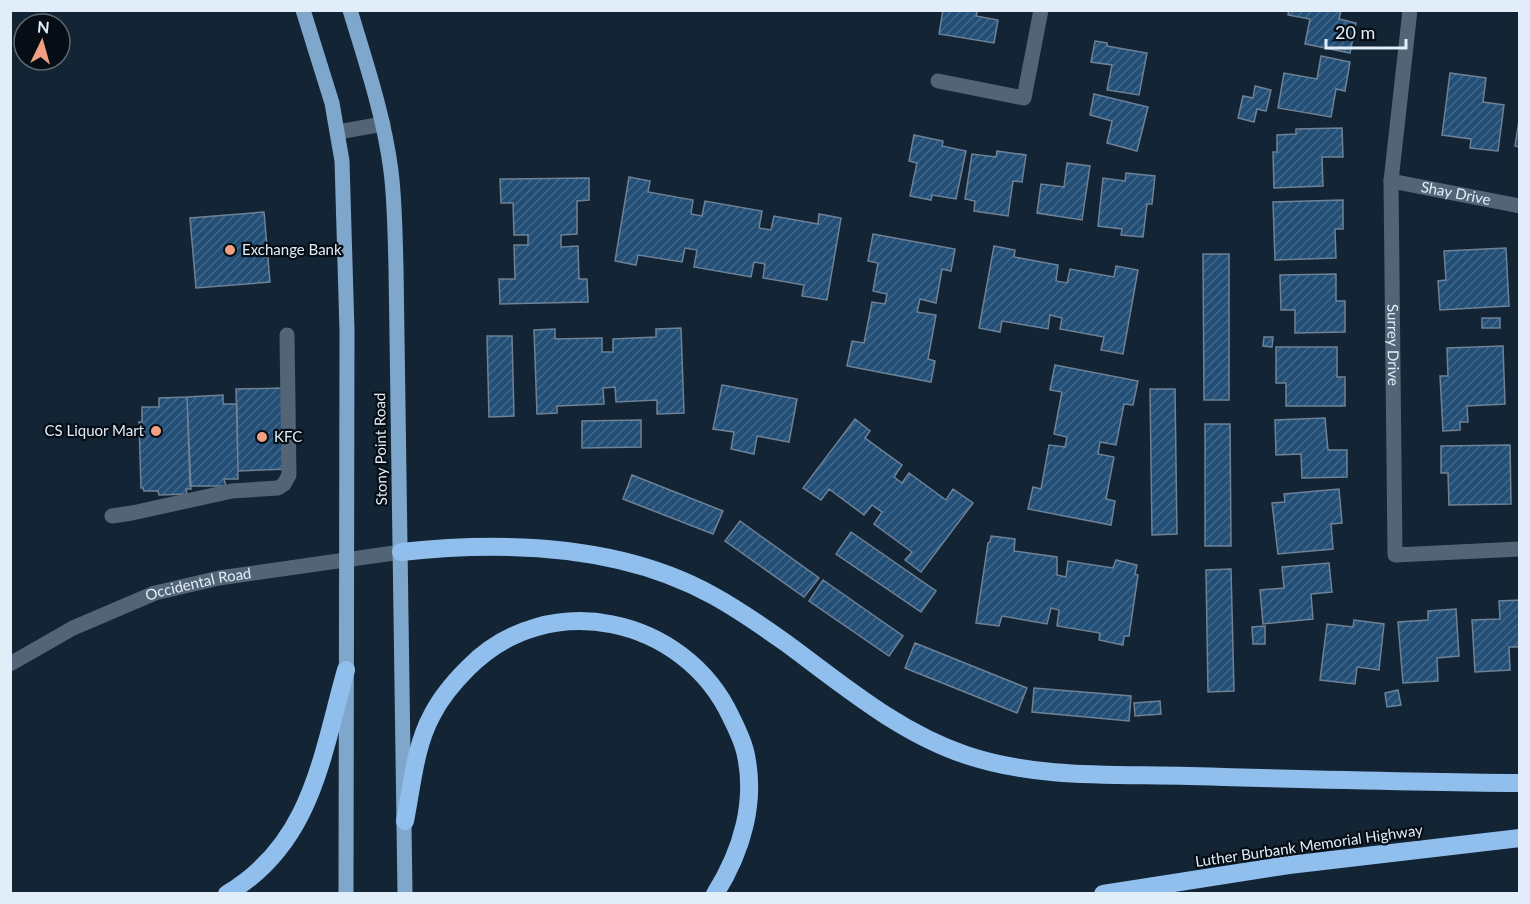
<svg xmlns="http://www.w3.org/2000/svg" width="1530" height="904" viewBox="0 0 1530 904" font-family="Lato,sans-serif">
<defs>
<pattern id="building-hatch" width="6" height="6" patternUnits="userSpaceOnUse" patternTransform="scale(1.5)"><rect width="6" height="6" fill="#234e76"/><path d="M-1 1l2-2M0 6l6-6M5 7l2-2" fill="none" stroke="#43688a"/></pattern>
</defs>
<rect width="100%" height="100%" fill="#132435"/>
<!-- building -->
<path fill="url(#building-hatch)" stroke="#6e8297" stroke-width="1.5" d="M 943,10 L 978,10 L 976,16 L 998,20 L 994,43 L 939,34 Z
M 1289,10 L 1341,10 L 1339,19 L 1356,23 L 1350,53 L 1305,44 L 1310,19 L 1288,15 Z
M 1095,41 L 1107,43 L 1107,46 L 1147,53 L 1139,95 L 1107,90 L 1112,65 L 1091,62 Z
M 1321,56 L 1350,62 L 1345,91 L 1336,89 L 1331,117 L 1278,108 L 1284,73 L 1317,79 Z
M 1450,73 L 1486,78 L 1483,102 L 1504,105 L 1498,151 L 1470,148 L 1471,139 L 1442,135 Z
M 1255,86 L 1271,90 L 1266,111 L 1257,109 L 1254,122 L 1238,118 L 1243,96 L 1253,98 Z
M 1094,94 L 1148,107 L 1137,151 L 1107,143 L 1112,121 L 1090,115 Z
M 1520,114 L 1520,147 L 1515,146 Z
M 1342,128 L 1343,157 L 1322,157 L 1323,186 L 1274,188 L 1273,152 L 1277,152 L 1277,135 L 1296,134 L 1296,129 Z
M 914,135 L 943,141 L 942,146 L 966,151 L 956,199 L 932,195 L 931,200 L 910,196 L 917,163 L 909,161 Z
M 997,151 L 1026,155 L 1022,182 L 1013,181 L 1008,216 L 974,211 L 975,201 L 965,199 L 972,154 L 996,157 Z
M 1067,163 L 1090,166 L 1082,220 L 1037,213 L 1041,184 L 1064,187 Z
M 1126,173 L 1155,176 L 1152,204 L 1147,204 L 1143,237 L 1121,235 L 1122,229 L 1098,226 L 1103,178 L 1125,181 Z
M 629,177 L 650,181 L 648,192 L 693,200 L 691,214 L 702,216 L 705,201 L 762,211 L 759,228 L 771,230 L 774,216 L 818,224 L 819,214 L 841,218 L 827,300 L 802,296 L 804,285 L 763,278 L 765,264 L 754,262 L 751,277 L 694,267 L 697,250 L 685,248 L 682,262 L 638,255 L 636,265 L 615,261 Z
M 589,178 L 589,200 L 577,201 L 577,234 L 561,235 L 561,247 L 578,246 L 579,279 L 587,279 L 588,302 L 500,304 L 499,279 L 515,279 L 514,245 L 528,245 L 528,235 L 514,235 L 513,203 L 501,203 L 500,179 Z
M 1343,200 L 1343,229 L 1335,229 L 1336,258 L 1275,260 L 1273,202 Z
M 264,212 L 270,282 L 196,288 L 190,218 Z
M 873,234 L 955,249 L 951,271 L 942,269 L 936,303 L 920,299 L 917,312 L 936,315 L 928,359 L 935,361 L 931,382 L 847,366 L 852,341 L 864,343 L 872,302 L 885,304 L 887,294 L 873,291 L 878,263 L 868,261 Z
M 994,246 L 1015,250 L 1014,257 L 1058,265 L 1056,281 L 1067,283 L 1070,269 L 1114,277 L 1116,266 L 1138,270 L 1123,354 L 1101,350 L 1104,337 L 1060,329 L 1062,318 L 1050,315 L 1048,329 L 1002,321 L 1000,332 L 979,328 Z
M 1506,248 L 1509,306 L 1440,310 L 1438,281 L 1446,280 L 1444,251 Z
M 1203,254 L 1229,254 L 1229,400 L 1204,400 Z
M 1336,274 L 1336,301 L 1345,301 L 1345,332 L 1295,333 L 1295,310 L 1281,310 L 1280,275 Z
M 1482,318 L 1500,318 L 1500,328 L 1482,328 Z
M 681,328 L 684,413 L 657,414 L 657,400 L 616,402 L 615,387 L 603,388 L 604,404 L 557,406 L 557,413 L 537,414 L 534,330 L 555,329 L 555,339 L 602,338 L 602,352 L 613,352 L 613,339 L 656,337 L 656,329 Z
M 487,336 L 512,336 L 514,416 L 489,417 Z
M 1264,337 L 1273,337 L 1272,347 L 1263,346 Z
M 1503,346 L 1505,404 L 1467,406 L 1468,422 L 1460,422 L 1460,430 L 1443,431 L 1440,376 L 1448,376 L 1447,348 Z
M 1276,347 L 1337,347 L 1337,377 L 1345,377 L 1345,406 L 1286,406 L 1286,383 L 1276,383 Z
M 1055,365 L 1138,381 L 1133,405 L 1124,404 L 1116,445 L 1100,442 L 1098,454 L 1114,457 L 1106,499 L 1115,501 L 1111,525 L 1028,509 L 1033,487 L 1041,489 L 1049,445 L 1065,447 L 1067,437 L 1054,434 L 1062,392 L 1050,390 Z
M 722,385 L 797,399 L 789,442 L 757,436 L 754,454 L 731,449 L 734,432 L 713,429 Z
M 285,388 L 288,469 L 238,471 L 236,389 Z
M 1150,389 L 1175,389 L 1177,534 L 1152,535 Z
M 223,395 L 223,404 L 237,404 L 238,479 L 224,479 L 226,486 L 190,486 L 187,397 Z
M 187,397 L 191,489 L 186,489 L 187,494 L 159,495 L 158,491 L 144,491 L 143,488 L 141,488 L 139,422 L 142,422 L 142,407 L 159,407 L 159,398 Z
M 1325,418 L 1328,450 L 1347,450 L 1347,477 L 1302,478 L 1301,454 L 1276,455 L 1275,420 Z
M 855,419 L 870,431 L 865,438 L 902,465 L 894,477 L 902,483 L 909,473 L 946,500 L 953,489 L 973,503 L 921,572 L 905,560 L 912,552 L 874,524 L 882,512 L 872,505 L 864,515 L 829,489 L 821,500 L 803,488 Z
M 641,420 L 641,447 L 582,448 L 582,421 Z
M 1205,424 L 1230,424 L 1231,546 L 1205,546 Z
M 1510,445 L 1511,504 L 1449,505 L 1448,473 L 1441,473 L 1441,446 Z
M 632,475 L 723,511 L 713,534 L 623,499 Z
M 1339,489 L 1342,523 L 1331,524 L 1333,549 L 1278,554 L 1272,503 L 1285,502 L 1284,494 Z
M 740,521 L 819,578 L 804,597 L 725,541 Z
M 851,532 L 936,591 L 921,612 L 836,554 Z
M 991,536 L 1015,539 L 1014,551 L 1057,557 L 1057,575 L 1066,577 L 1068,561 L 1113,568 L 1116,560 L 1137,565 L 1135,574 L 1138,575 L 1129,636 L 1124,636 L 1123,645 L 1099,640 L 1100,633 L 1057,626 L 1059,610 L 1051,608 L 1047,624 L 1002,616 L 999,626 L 976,623 L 988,543 L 990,542 Z
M 1329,563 L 1332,592 L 1311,594 L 1313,619 L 1263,624 L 1260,590 L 1284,588 L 1282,567 Z
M 1231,569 L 1234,691 L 1208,692 L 1206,570 Z
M 823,580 L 903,636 L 889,656 L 809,601 Z
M 1520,600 L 1520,647 L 1509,647 L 1510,670 L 1475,672 L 1472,620 L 1500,619 L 1499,601 Z
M 1456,609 L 1459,656 L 1437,658 L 1438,681 L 1403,683 L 1398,622 L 1428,620 L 1428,611 Z
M 1354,620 L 1384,624 L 1379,670 L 1357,667 L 1355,684 L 1320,680 L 1327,624 L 1353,627 Z
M 1265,626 L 1265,644 L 1253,644 L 1252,627 Z
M 915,643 L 1027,688 L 1017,713 L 905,668 Z
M 1034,688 L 1131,696 L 1129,721 L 1032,712 Z
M 1398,690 L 1401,705 L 1387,707 L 1385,693 Z
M 1160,701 L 1161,714 L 1135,716 L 1134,703 Z"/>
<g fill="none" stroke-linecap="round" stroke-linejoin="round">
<!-- minor -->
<g stroke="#526476" stroke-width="15">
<path id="s1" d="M 1410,10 L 1391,181 L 1395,555 L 1520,549"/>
<path d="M 938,81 L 1024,98 L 1041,10"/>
<path d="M 338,132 L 383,124"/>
<path id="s2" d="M 1391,181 L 1520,206"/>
<path d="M 112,516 L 132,513 L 232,491 L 278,488 L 284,484 L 289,475 L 287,335"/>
<path id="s3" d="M 10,664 L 73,628 L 155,593 L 219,578 L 401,552"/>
</g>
<!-- major -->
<path stroke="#7fa6cb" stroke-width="15" d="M 303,10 L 332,103 L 342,161 L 347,331 L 346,894
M 350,10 C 366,63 384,116 391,171 C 395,203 395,235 396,267 L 405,894"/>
<!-- highway -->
<path stroke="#91bfed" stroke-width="18" d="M 401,552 C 503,541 620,544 712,595 C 738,609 762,626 786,643 C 843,685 898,732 966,755 C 1037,779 1115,774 1189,776 C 1299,779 1409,782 1520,783
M 405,821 C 412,786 415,746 432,715 C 441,697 454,682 468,668 C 547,587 684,616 731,717 C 736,727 742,739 745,751 C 757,801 742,851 715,894
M 227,894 C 312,843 321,758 346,670
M 1103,894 L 1289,865 L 1520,838"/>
</g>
<!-- markers -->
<g fill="#f2a081" stroke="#060d15" stroke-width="2">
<circle cx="230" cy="250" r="6"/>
<circle cx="156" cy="431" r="6"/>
<circle cx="262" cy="437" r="6"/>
</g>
<g text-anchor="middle" stroke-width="4.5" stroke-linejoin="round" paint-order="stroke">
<!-- street labels -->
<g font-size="15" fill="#e1edf8" stroke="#060d15">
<text dy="5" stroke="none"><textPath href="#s2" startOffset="66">Shay Drive</textPath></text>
<text dy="5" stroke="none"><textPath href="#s1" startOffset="336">Surrey Drive</textPath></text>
<text transform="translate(381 449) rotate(-91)" y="5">Stony Point Road</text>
<text dy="5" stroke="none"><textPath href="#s3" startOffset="206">Occidental Road</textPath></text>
<text transform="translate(1309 846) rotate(-8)" y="5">Luther Burbank Memorial Highway</text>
</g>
<!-- poi labels -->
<g font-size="15" fill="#e1edf8" stroke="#060d15" text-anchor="start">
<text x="242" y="255">Exchange Bank</text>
<text x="144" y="436" text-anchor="end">CS Liquor Mart</text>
<text x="274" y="442">KFC</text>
</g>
</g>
<!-- border -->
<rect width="1530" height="904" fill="none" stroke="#e1edf8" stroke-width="24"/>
<!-- north arrow -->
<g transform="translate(42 42) rotate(5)"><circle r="28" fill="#060d15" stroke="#5e6770" stroke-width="1.5"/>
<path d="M0-4.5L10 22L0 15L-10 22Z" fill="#f2a081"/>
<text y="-9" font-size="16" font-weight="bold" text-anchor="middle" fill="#e1edf8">N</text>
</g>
<!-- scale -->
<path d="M1326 39v9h80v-9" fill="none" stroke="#e1edf8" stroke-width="3"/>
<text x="1335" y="39" font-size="18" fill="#e1edf8" stroke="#060d15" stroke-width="4.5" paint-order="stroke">20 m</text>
</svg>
